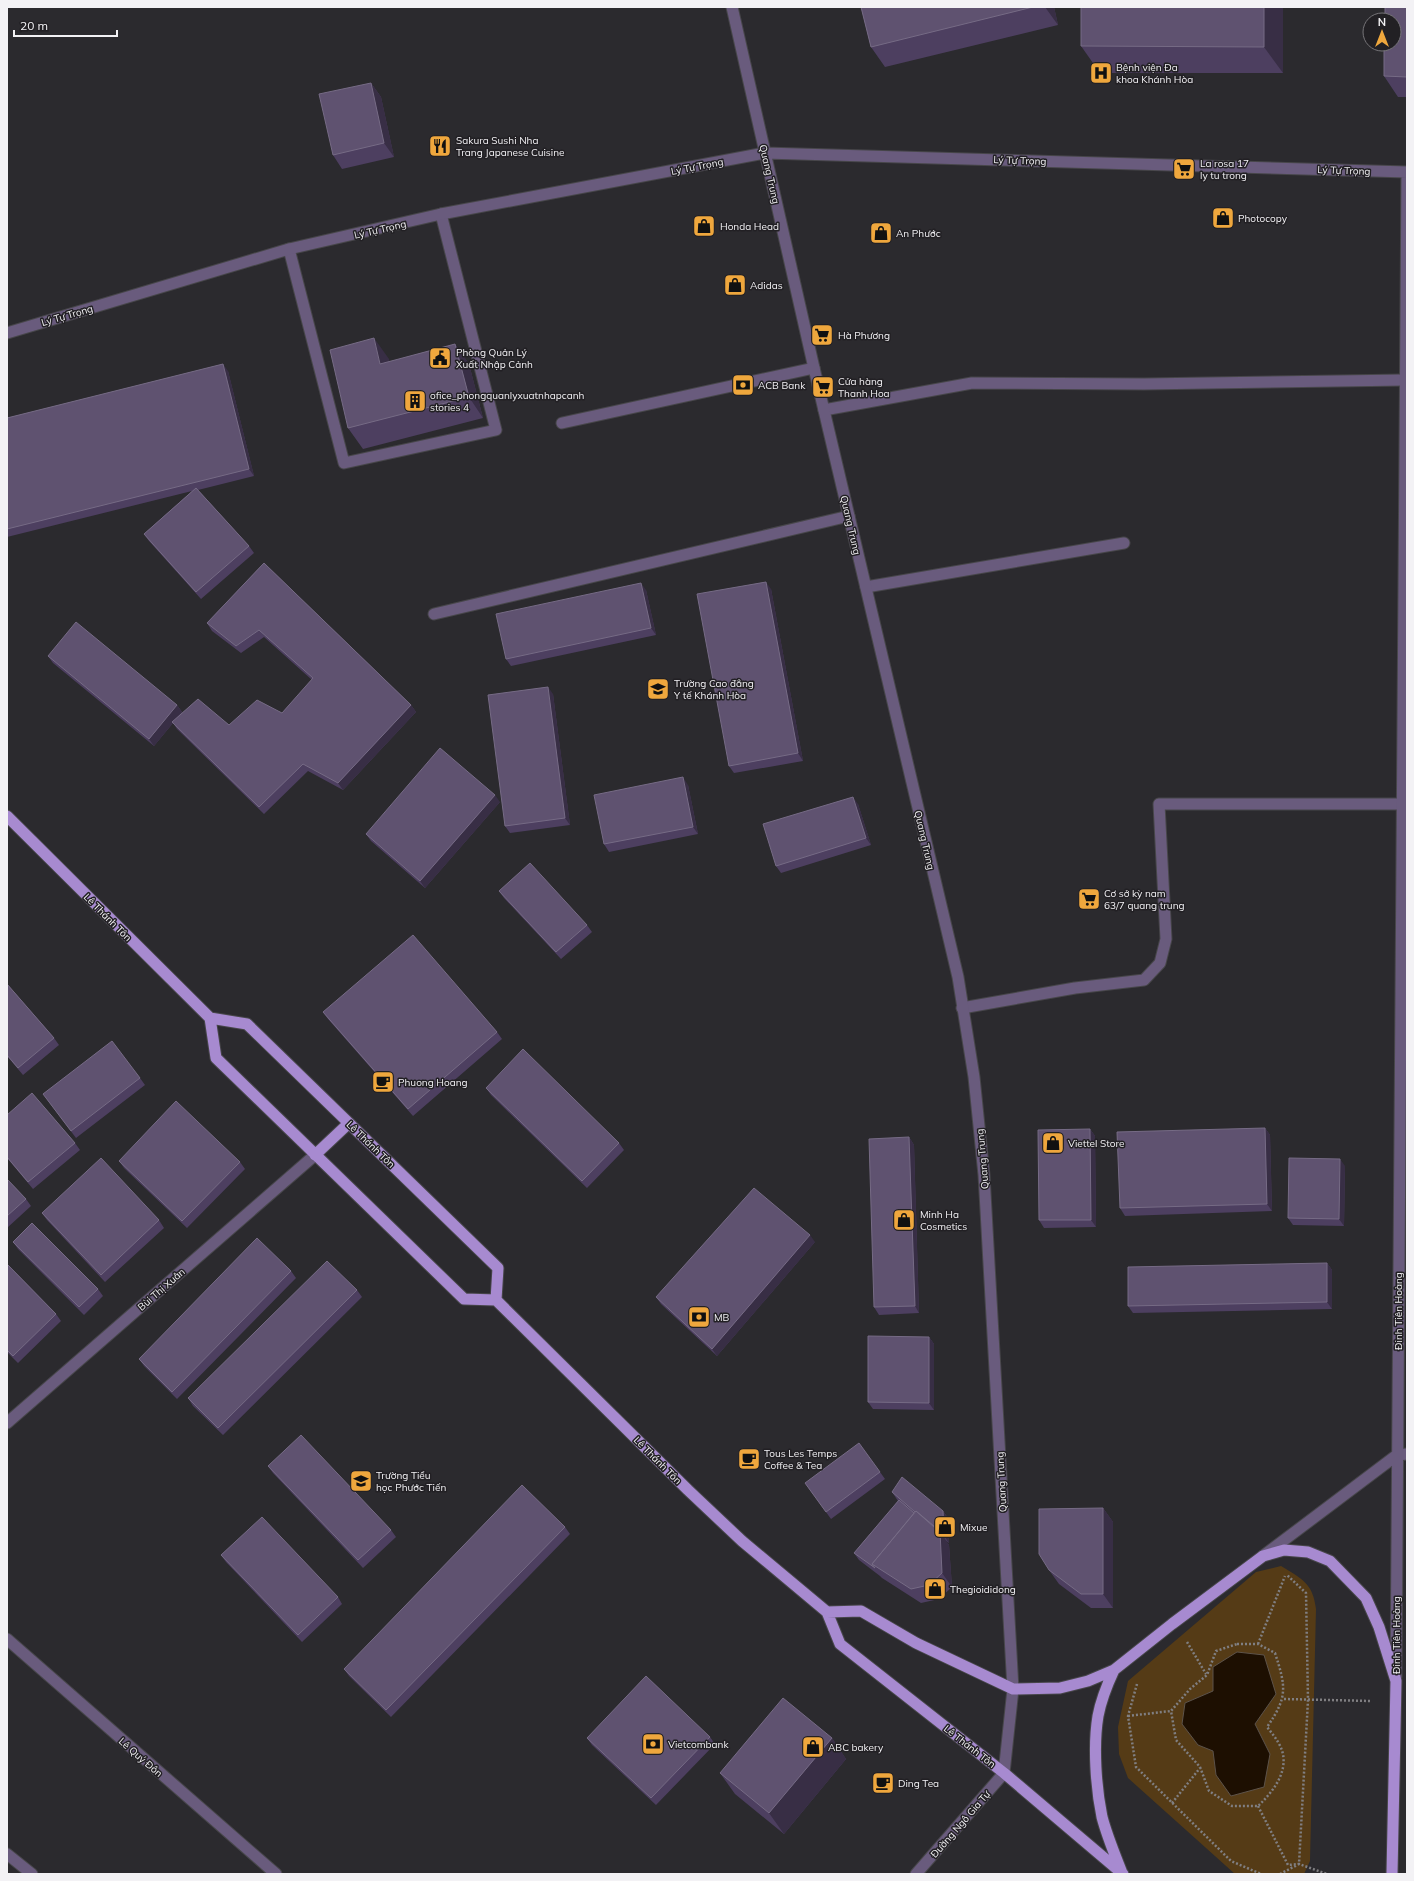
<svg xmlns="http://www.w3.org/2000/svg" width="1414" height="1881" viewBox="0 0 1414 1881" font-family="Mulish,sans-serif">
<rect width="100%" height="100%" fill="#2b2a2e"/>
<!-- green -->
<path fill="#553b16" fill-rule="evenodd" d="M 1281,1566 C 1302,1579 1313,1583 1316,1609 L 1310,1861 L 1304,1874 L 1235,1874 L 1128,1778 L 1119,1754 L 1118,1727 L 1128,1681 L 1256,1572 ZM 1213,1691 L 1276,1694 L 1255,1724 L 1270,1754 L 1216,1775 L 1213,1751 L 1198,1745 L 1185,1703 Z"/>
<!-- water -->
<path fill="#1d0f01" stroke="#5d534a" d="M 1237,1652 L 1264,1655 L 1276,1694 L 1255,1724 L 1270,1754 L 1264,1787 L 1231,1796 L 1216,1775 L 1213,1751 L 1198,1745 L 1182,1724 L 1185,1703 L 1213,1691 L 1213,1667 Z"/>
<g fill="none" stroke-linecap="round" stroke-linejoin="round">
<!-- service casing -->
<g stroke="#47464a" stroke-width="13">
<path id="service" d="M 289,249 L 344,463 L 496,430 L 441,214
M 866,587 L 1124,543
M 434,614 L 849,516
M 7,1854 L 32,1874"/>
</g>
<!-- minor casing -->
<g stroke="#47464a" stroke-width="13">
<path id="minor" d="M 824,410 L 972,383 L 1144,384 L 1404,380
M 562,423 L 814,368
M 962,1008 L 1075,988 L 1144,980 L 1160,963 L 1166,939 L 1159,804 L 1401,804
M 7,1423 L 315,1155
M 7,1639 L 276,1874"/>
</g>
<!-- tertiary casing -->
<g stroke="#47464a" stroke-width="13">
<path id="tertiary" d="M 732,7 L 814,368 L 958,977 L 974,1077 L 984,1175 L 1013,1689 L 1004,1773 L 916,1874
M 7,333 L 289,249 L 441,214 L 765,153 L 1407,172 L 1396,1677
M 1263,1556 L 1397,1455 L 1407,1454"/>
</g>
<!-- primary casing -->
<g stroke="#47464a" stroke-width="13">
<path id="primary" d="M 7,816 L 210,1018 L 247,1024 L 498,1268 L 496,1300
M 210,1018 L 216,1058 L 464,1299 L 496,1300 L 688,1490 L 742,1541 L 827,1612 L 840,1644 L 1004,1773 L 1123,1874
M 315,1155 L 349,1123
M 827,1612 L 861,1611 L 916,1643 L 1013,1689 L 1060,1688 L 1088,1681 L 1114,1670 L 1172,1624 L 1263,1556 L 1284,1550 L 1308,1552 L 1330,1561 L 1366,1598 L 1379,1627 L 1396,1681 L 1392,1874
M 1114,1670 C 1107,1685 1101,1700 1098,1716 C 1093,1746 1096,1788 1102,1817 C 1107,1836 1115,1855 1122,1873"/>
</g>
<!-- path -->
<path stroke="#807f82" stroke-width="2.5" stroke-dasharray="2 2" stroke-linecap="butt" d="M 1187,1642 L 1206,1674
M 1237,1644 L 1258,1644 L 1275,1653 C 1286,1687 1288,1697 1267,1727 C 1271,1732 1275,1737 1278,1742 C 1293,1766 1275,1790 1258,1806 L 1232,1806 L 1209,1791 L 1200,1767 L 1176,1740 L 1171,1711 L 1190,1689 L 1207,1675 L 1216,1651 Z
M 1258,1644 L 1285,1576
M 1137,1684 L 1128,1716 L 1136,1767 L 1231,1861 L 1261,1874
M 1284,1699 L 1371,1701
M 1128,1716 L 1171,1711
M 1172,1803 L 1200,1768
M 1258,1806 L 1288,1865 L 1299,1864 L 1327,1874
M 1280,1874 L 1299,1864 L 1308,1700 L 1306,1593 L 1287,1575"/>
<!-- service -->
<use href="#service" stroke="#695b7d" stroke-width="11"/>
<!-- minor -->
<use href="#minor" stroke="#695b7d" stroke-width="11"/>
<!-- tertiary -->
<use href="#tertiary" stroke="#695b7d" stroke-width="11"/>
<!-- primary -->
<use href="#primary" stroke="#a78ad0" stroke-width="11"/>
</g>
<!-- wall -->
<path fill="#4d3f60" d="M 861,7 L 1054,7 L 1058,25 L 885,67 L 871,47 Z
M 1283,7 L 1283,73 L 1100,73 L 1081,46 Z
M 1407,7 L 1407,97 L 1398,97 L 1384,76 Z
M 371,83 L 381,97 L 394,157 L 342,169 L 333,155 Z
M 455,344 L 469,364 L 483,418 L 363,449 L 348,428 L 389,359 L 389,362 Z
M 228,371 L 254,476 L 198,490 L 249,546 L 254,553 L 201,599 L 149,541 L 144,534 L 192,491 L 7,537 L 7,418 Z
M 264,563 L 411,705 L 416,712 L 343,790 L 308,771 L 264,814 L 177,729 L 173,723 L 154,746 L 53,663 L 48,656 L 177,705 L 182,712 L 180,715 L 229,725 L 282,713 L 312,680 L 264,637 L 241,653 L 212,631 L 207,623 Z
M 771,589 L 803,761 L 734,773 L 729,766 Z
M 646,590 L 656,635 L 511,666 L 506,659 Z
M 553,694 L 570,825 L 510,833 L 505,826 Z
M 688,785 L 698,834 L 609,852 L 604,844 Z
M 500,802 L 425,888 L 371,841 L 366,834 Z
M 858,804 L 871,845 L 781,873 L 776,866 Z
M 499,891 L 587,925 L 592,932 L 561,959 L 504,898 Z
M 7,984 L 54,1038 L 59,1045 L 23,1075 L 7,1056 Z
M 323,1012 L 497,1032 L 502,1039 L 413,1116 L 328,1019 Z
M 140,1078 L 145,1085 L 76,1138 L 43,1094 Z
M 486,1088 L 619,1143 L 624,1150 L 587,1188 L 491,1095 Z
M 7,1115 L 75,1143 L 80,1150 L 33,1189 L 7,1158 Z
M 1265,1128 L 1270,1135 L 1272,1211 L 1125,1216 L 1120,1208 Z
M 1090,1129 L 1095,1136 L 1096,1227 L 1044,1228 L 1039,1220 Z
M 909,1137 L 914,1145 L 919,1313 L 879,1315 L 874,1307 Z
M 119,1161 L 240,1162 L 245,1169 L 187,1228 L 124,1168 Z
M 1345,1166 L 1344,1226 L 1293,1225 L 1288,1218 Z
M 7,1179 L 26,1199 L 31,1206 L 7,1228 Z
M 42,1213 L 159,1220 L 164,1228 L 105,1282 L 47,1220 Z
M 13,1242 L 98,1289 L 103,1296 L 84,1315 L 18,1249 Z
M 815,1242 L 717,1356 L 661,1304 L 656,1297 Z
M 1327,1263 L 1332,1270 L 1332,1309 L 1133,1313 L 1128,1306 Z
M 7,1264 L 56,1314 L 61,1321 L 18,1363 L 7,1352 Z
M 291,1271 L 296,1278 L 177,1399 L 144,1366 L 139,1359 Z
M 357,1290 L 362,1297 L 223,1435 L 193,1406 L 188,1398 Z
M 929,1337 L 934,1344 L 934,1410 L 873,1409 L 868,1402 Z
M 268,1466 L 391,1530 L 396,1537 L 363,1568 L 273,1473 Z
M 880,1472 L 885,1479 L 831,1519 L 805,1483 Z
M 892,1492 L 943,1511 L 948,1518 L 949,1543 L 945,1540 L 949,1545 L 952,1587 L 939,1599 L 921,1603 L 882,1578 L 880,1576 L 859,1560 L 854,1553 L 898,1501 Z
M 1103,1508 L 1113,1522 L 1113,1608 L 1091,1608 L 1059,1584 L 1049,1570 Z
M 565,1527 L 570,1534 L 391,1717 L 349,1676 L 344,1669 Z
M 221,1555 L 338,1597 L 342,1604 L 302,1642 L 226,1562 Z
M 710,1737 L 715,1744 L 656,1805 L 592,1745 L 587,1738 Z
M 832,1738 L 846,1759 L 784,1834 L 735,1794 L 720,1773 Z"/>
<!-- shaded-wall -->
<path fill="#382e45" d="M 1045,7 L 1054,7 L 1058,25 Z
M 1264,7 L 1283,7 L 1283,73 L 1264,47 Z
M 371,83 L 381,97 L 394,157 L 384,143 Z
M 374,338 L 389,359 L 395,384 L 380,364 Z
M 455,344 L 469,364 L 483,418 L 469,397 Z
M 223,364 L 228,371 L 254,476 L 249,469 Z
M 766,582 L 771,589 L 803,761 L 798,753 Z
M 641,583 L 646,590 L 656,635 L 651,628 Z
M 548,687 L 553,694 L 570,825 L 565,818 Z
M 177,705 L 182,712 L 154,746 L 149,739 Z
M 411,705 L 416,712 L 343,790 L 338,783 Z
M 683,777 L 688,785 L 698,834 L 693,827 Z
M 495,795 L 500,802 L 425,888 L 420,881 Z
M 853,797 L 858,804 L 871,845 L 866,838 Z
M 1265,1128 L 1270,1135 L 1272,1211 L 1267,1204 Z
M 1090,1129 L 1095,1136 L 1096,1227 L 1091,1220 Z
M 909,1137 L 914,1145 L 919,1313 L 915,1306 Z
M 1340,1159 L 1345,1166 L 1344,1226 L 1339,1219 Z
M 810,1235 L 815,1242 L 717,1356 L 712,1349 Z
M 1327,1263 L 1332,1270 L 1332,1309 L 1327,1302 Z
M 929,1337 L 934,1344 L 934,1410 L 929,1403 Z
M 1103,1508 L 1113,1522 L 1113,1608 L 1103,1594 Z
M 943,1511 L 948,1518 L 949,1543 L 944,1536 Z
M 940,1531 L 949,1545 L 952,1587 L 942,1573 Z
M 832,1738 L 846,1759 L 784,1834 L 769,1813 Z"/>
<!-- building -->
<path fill="#5f5270" stroke="#766b85" d="M 861,7 L 1033,7 L 871,47 Z
M 1081,7 L 1264,7 L 1264,47 L 1081,46 Z
M 1385,7 L 1407,7 L 1407,77 L 1384,76 L 1384,44 L 1394,44 L 1394,20 L 1385,20 Z
M 371,83 L 384,143 L 333,155 L 319,94 Z
M 374,338 L 380,364 L 455,344 L 469,397 L 348,428 L 330,350 Z
M 223,364 L 249,469 L 7,529 L 7,418 Z
M 196,488 L 249,546 L 196,592 L 144,534 Z
M 264,563 L 411,705 L 338,783 L 303,764 L 259,807 L 172,722 L 198,699 L 229,725 L 257,700 L 282,713 L 313,678 L 259,630 L 236,646 L 207,623 Z
M 766,582 L 798,753 L 729,766 L 697,594 Z
M 641,583 L 651,628 L 506,659 L 496,614 Z
M 76,622 L 177,705 L 149,739 L 48,656 Z
M 548,687 L 565,818 L 505,826 L 488,695 Z
M 440,748 L 495,795 L 420,881 L 366,834 Z
M 683,777 L 693,827 L 604,844 L 594,795 Z
M 853,797 L 866,838 L 776,866 L 763,824 Z
M 530,863 L 587,925 L 556,952 L 499,891 Z
M 413,935 L 497,1032 L 408,1109 L 323,1012 Z
M 7,984 L 54,1038 L 18,1068 L 7,1055 Z
M 112,1041 L 140,1078 L 71,1131 L 43,1094 Z
M 523,1049 L 619,1143 L 582,1181 L 486,1088 Z
M 32,1093 L 75,1143 L 28,1182 L 7,1157 L 7,1115 Z
M 176,1101 L 240,1162 L 182,1221 L 119,1161 Z
M 1265,1128 L 1267,1204 L 1120,1208 L 1117,1132 Z
M 1090,1129 L 1091,1220 L 1039,1220 L 1038,1130 Z
M 909,1137 L 915,1306 L 874,1307 L 869,1139 Z
M 101,1158 L 159,1220 L 101,1275 L 42,1213 Z
M 1289,1158 L 1340,1159 L 1339,1219 L 1288,1218 Z
M 7,1179 L 26,1199 L 7,1216 Z
M 754,1188 L 810,1235 L 712,1349 L 656,1297 Z
M 32,1223 L 98,1289 L 79,1307 L 13,1242 Z
M 257,1238 L 291,1271 L 172,1392 L 139,1359 Z
M 327,1261 L 357,1290 L 218,1428 L 188,1398 Z
M 1327,1263 L 1327,1302 L 1128,1306 L 1128,1267 Z
M 7,1264 L 56,1314 L 13,1356 L 7,1350 Z
M 868,1336 L 929,1337 L 929,1403 L 868,1402 Z
M 301,1435 L 391,1530 L 358,1560 L 268,1466 Z
M 859,1443 L 880,1472 L 826,1512 L 805,1483 Z
M 902,1477 L 943,1511 L 944,1536 L 916,1511 L 915,1512 L 892,1492 Z
M 522,1485 L 565,1527 L 386,1710 L 344,1669 Z
M 899,1500 L 914,1513 L 872,1564 L 875,1568 L 854,1553 Z
M 1103,1508 L 1103,1594 L 1081,1594 L 1049,1570 L 1039,1554 L 1039,1509 Z
M 916,1511 L 940,1531 L 942,1573 L 929,1585 L 911,1589 L 872,1564 Z
M 262,1517 L 338,1597 L 298,1635 L 221,1555 Z
M 646,1676 L 710,1737 L 651,1798 L 587,1738 Z
M 783,1698 L 832,1738 L 769,1813 L 720,1773 Z"/>
<!-- icons -->
<defs>
<g id="hospital-square" transform="scale(1.15)"><rect x="-9" y="-9" width="18" height="18" rx="4" fill="#efa73d" stroke="#222024"/><path d="M-5-5h3v3.5h4V-5h3V5h-3V1.5h-4V5h-3Z" fill="#111"/></g>
<g id="restaurant-square" transform="scale(1.15)"><rect x="-9" y="-9" width="18" height="18" rx="4" fill="#efa73d" stroke="#222024"/><path d="M-5-6h1v4h1v-4h1v4h1v-4h1v5L-1.5 .5V6h-2V.5L-5-1ZM5-6V6H3V1.5H1.5Q1.5-4 5-6Z" fill="#111"/></g>
<g id="supermarket-square" transform="scale(1.15)"><rect x="-9" y="-9" width="18" height="18" rx="4" fill="#efa73d" stroke="#222024"/><path d="M-6-5.5h2.5l.6 2H6L4.5 2H-2.5L-4.4-4H-6ZM-1.5 3.2a1.3 1.3 0 1 0 .1 0ZM3 3.2a1.3 1.3 0 1 0 .1 0Z" fill="#111"/></g>
<g id="shop-square" transform="scale(1.15)"><rect x="-9" y="-9" width="18" height="18" rx="4" fill="#efa73d" stroke="#222024"/><path d="M-5-2.5h2.3a2.7 3.5 0 0 1 5.4 0H5L5.5 6h-11ZM-1.5-2.5h3a1.5 2.3 0 0 0-3 0Z" fill="#111"/></g>
<g id="civic-square" transform="scale(1.15)"><rect x="-9" y="-9" width="18" height="18" rx="4" fill="#efa73d" stroke="#222024"/><path d="M-.6-6.5H3V-4.5H.6V-3L4-1V1h2V6H-6V1h2V-1L-.6-3ZM-1.2 2.5V6h2.4V2.5Z" fill="#111"/></g>
<g id="bank-square" transform="scale(1.15)"><rect x="-9" y="-9" width="18" height="18" rx="4" fill="#efa73d" stroke="#222024"/><path d="M-6-4H6V4H-6ZM0-2.3a2.3 2.3 0 1 0 0 4.6a2.3 2.3 0 1 0 0-4.6Z" fill="#111"/></g>
<g id="building-square" transform="scale(1.15)"><rect x="-9" y="-9" width="18" height="18" rx="4" fill="#efa73d" stroke="#222024"/><path d="M-4-6H4V6H1V3H-1V6H-4ZM-2.5-4.3h1.7v1.8h-1.7ZM.8-4.3h1.7v1.8H.8ZM-2.5-1h1.7V.8h-1.7ZM.8-1h1.7V.8H.8Z" fill="#111"/></g>
<g id="university-square" transform="scale(1.15)"><rect x="-9" y="-9" width="18" height="18" rx="4" fill="#efa73d" stroke="#222024"/><path d="M0-5L7-2L0 1L-7-2ZM-4 1L0 2.5L4 1V4Q0 6-4 4Z" fill="#111"/></g>
<g id="cafe-square" transform="scale(1.15)"><rect x="-9" y="-9" width="18" height="18" rx="4" fill="#efa73d" stroke="#222024"/><path d="M-5.5-4.5H6V0H3Q3 3.5 0 3.5H-2.5Q-5.5 3.5-5.5 0ZM3-3.2v2h1.7v-2ZM-6 4.5H4V6H-6Z" fill="#111"/></g>
<g id="school-square" transform="scale(1.15)"><rect x="-9" y="-9" width="18" height="18" rx="4" fill="#efa73d" stroke="#222024"/><path d="M0-5L7-2L0 1L-7-2ZM-4 1L0 2.5L4 1V4Q0 6-4 4Z" fill="#111"/></g>
</defs>
<g fill-rule="evenodd">
<use href="#hospital-square" x="1101" y="73"/>
<use href="#restaurant-square" x="440" y="146"/>
<use href="#supermarket-square" x="1184" y="169"/>
<use href="#shop-square" x="1223" y="218"/>
<use href="#shop-square" x="704" y="226"/>
<use href="#shop-square" x="881" y="233"/>
<use href="#shop-square" x="735" y="285"/>
<use href="#supermarket-square" x="822" y="335"/>
<use href="#civic-square" x="440" y="358"/>
<use href="#bank-square" x="743" y="385"/>
<use href="#supermarket-square" x="823" y="387"/>
<use href="#building-square" x="415" y="401"/>
<use href="#university-square" x="658" y="689"/>
<use href="#supermarket-square" x="1089" y="899"/>
<use href="#cafe-square" x="383" y="1082"/>
<use href="#shop-square" x="1053" y="1143"/>
<use href="#shop-square" x="904" y="1220"/>
<use href="#bank-square" x="699" y="1317"/>
<use href="#cafe-square" x="749" y="1459"/>
<use href="#school-square" x="361" y="1481"/>
<use href="#shop-square" x="945" y="1527"/>
<use href="#shop-square" x="935" y="1589"/>
<use href="#bank-square" x="653" y="1744"/>
<use href="#shop-square" x="813" y="1747"/>
<use href="#cafe-square" x="883" y="1783"/>
</g>
<g text-anchor="middle" stroke-width="3" stroke-linejoin="round" paint-order="stroke">
<!-- poi labels -->
<g font-size="10" fill="#f3f2f5" stroke="#222024" text-anchor="start">
<text x="1116" y="71">Bệnh viện Đa<tspan x="1116" dy="12">khoa Khánh Hòa</tspan></text>
<text x="456" y="144">Sakura Sushi Nha<tspan x="456" dy="12">Trang Japanese Cuisine</tspan></text>
<text x="1200" y="167">La rosa 17<tspan x="1200" dy="12">ly tu trong</tspan></text>
<text x="1238" y="222">Photocopy</text>
<text x="720" y="230">Honda Head</text>
<text x="896" y="237">An Phước</text>
<text x="750" y="289">Adidas</text>
<text x="838" y="339">Hà Phương</text>
<text x="456" y="356">Phòng Quản Lý<tspan x="456" dy="12">Xuất Nhập Cảnh</tspan></text>
<text x="838" y="385">Cửa hàng<tspan x="838" dy="12">Thanh Hoa</tspan></text>
<text x="758" y="389">ACB Bank</text>
<text x="430" y="399">ofice_phongquanlyxuatnhapcanh<tspan x="430" dy="12">stories 4</tspan></text>
<text x="674" y="687">Trường Cao đẳng<tspan x="674" dy="12">Y tế Khánh Hòa</tspan></text>
<text x="1104" y="897">Cơ sở kỳ nam<tspan x="1104" dy="12">63/7 quang trung</tspan></text>
<text x="398" y="1086">Phuong Hoang</text>
<text x="1068" y="1147">Viettel Store</text>
<text x="920" y="1218">Minh Ha<tspan x="920" dy="12">Cosmetics</tspan></text>
<text x="714" y="1321">MB</text>
<text x="764" y="1457">Tous Les Temps<tspan x="764" dy="12">Coffee &amp; Tea</tspan></text>
<text x="376" y="1479">Trường Tiểu<tspan x="376" dy="12">học Phước Tiến</tspan></text>
<text x="960" y="1531">Mixue</text>
<text x="950" y="1593">Thegioididong</text>
<text x="668" y="1748">Vietcombank</text>
<text x="828" y="1751">ABC bakery</text>
<text x="898" y="1787">Ding Tea</text>
</g>
<!-- street labels -->
<g font-size="10" fill="#f3f2f5" stroke="#222024">
<text transform="translate(1020 160) rotate(2)" y="4">Lý Tự Trọng</text>
<text transform="translate(697 166) rotate(-11)" y="4">Lý Tự Trọng</text>
<text transform="translate(1344 170) rotate(2)" y="4">Lý Tự Trọng</text>
<text transform="translate(770 174) rotate(77)" y="4">Quang Trung</text>
<text transform="translate(380 229) rotate(-13)" y="4">Lý Tự Trọng</text>
<text transform="translate(67 315) rotate(-16)" y="4">Lý Tự Trọng</text>
<text transform="translate(851 525) rotate(77)" y="4">Quang Trung</text>
<text transform="translate(925 840) rotate(77)" y="4">Quang Trung</text>
<text transform="translate(108 917) rotate(45)" y="4">Lê Thánh Tôn</text>
<text transform="translate(371 1144) rotate(44)" y="4">Lê Thánh Tôn</text>
<text transform="translate(982 1159) rotate(-95)" y="4">Quang Trung</text>
<text transform="translate(161 1289) rotate(-41)" y="4">Bùi Thị Xuân</text>
<text transform="translate(1398 1311) rotate(-90)" y="4">Đinh Tiên Hoàng</text>
<text transform="translate(658 1460) rotate(45)" y="4">Lê Thánh Tôn</text>
<text transform="translate(1001 1482) rotate(-93)" y="4">Quang Trung</text>
<text transform="translate(1396 1635) rotate(-90)" y="4">Đinh Tiên Hoàng</text>
<text transform="translate(970 1746) rotate(38)" y="4">Lê Thánh Tôn</text>
<text transform="translate(141 1757) rotate(41)" y="4">Lê Quý Đôn</text>
<text transform="translate(960 1824) rotate(-49)" y="4">Đường Ngô Gia Tự</text>
</g>
</g>
<!-- border -->
<rect width="1414" height="1881" fill="none" stroke="#f3f2f5" stroke-width="16"/>
<!-- north arrow -->
<g transform="translate(1382 32)"><circle r="19" fill="#222024" stroke="#767478"/>
<path d="M0-3L7 15L0 10L-7 15Z" fill="#efa73d"/>
<text y="-6" font-size="11" font-weight="bold" text-anchor="middle" fill="#f3f2f5">N</text>
</g>
<!-- scale -->
<path d="M14 30v6h103v-6" fill="none" stroke="#f3f2f5" stroke-width="2"/>
<text x="20" y="30" font-size="12" fill="#f3f2f5" stroke="#222024" stroke-width="3" paint-order="stroke">20 m</text>
</svg>
